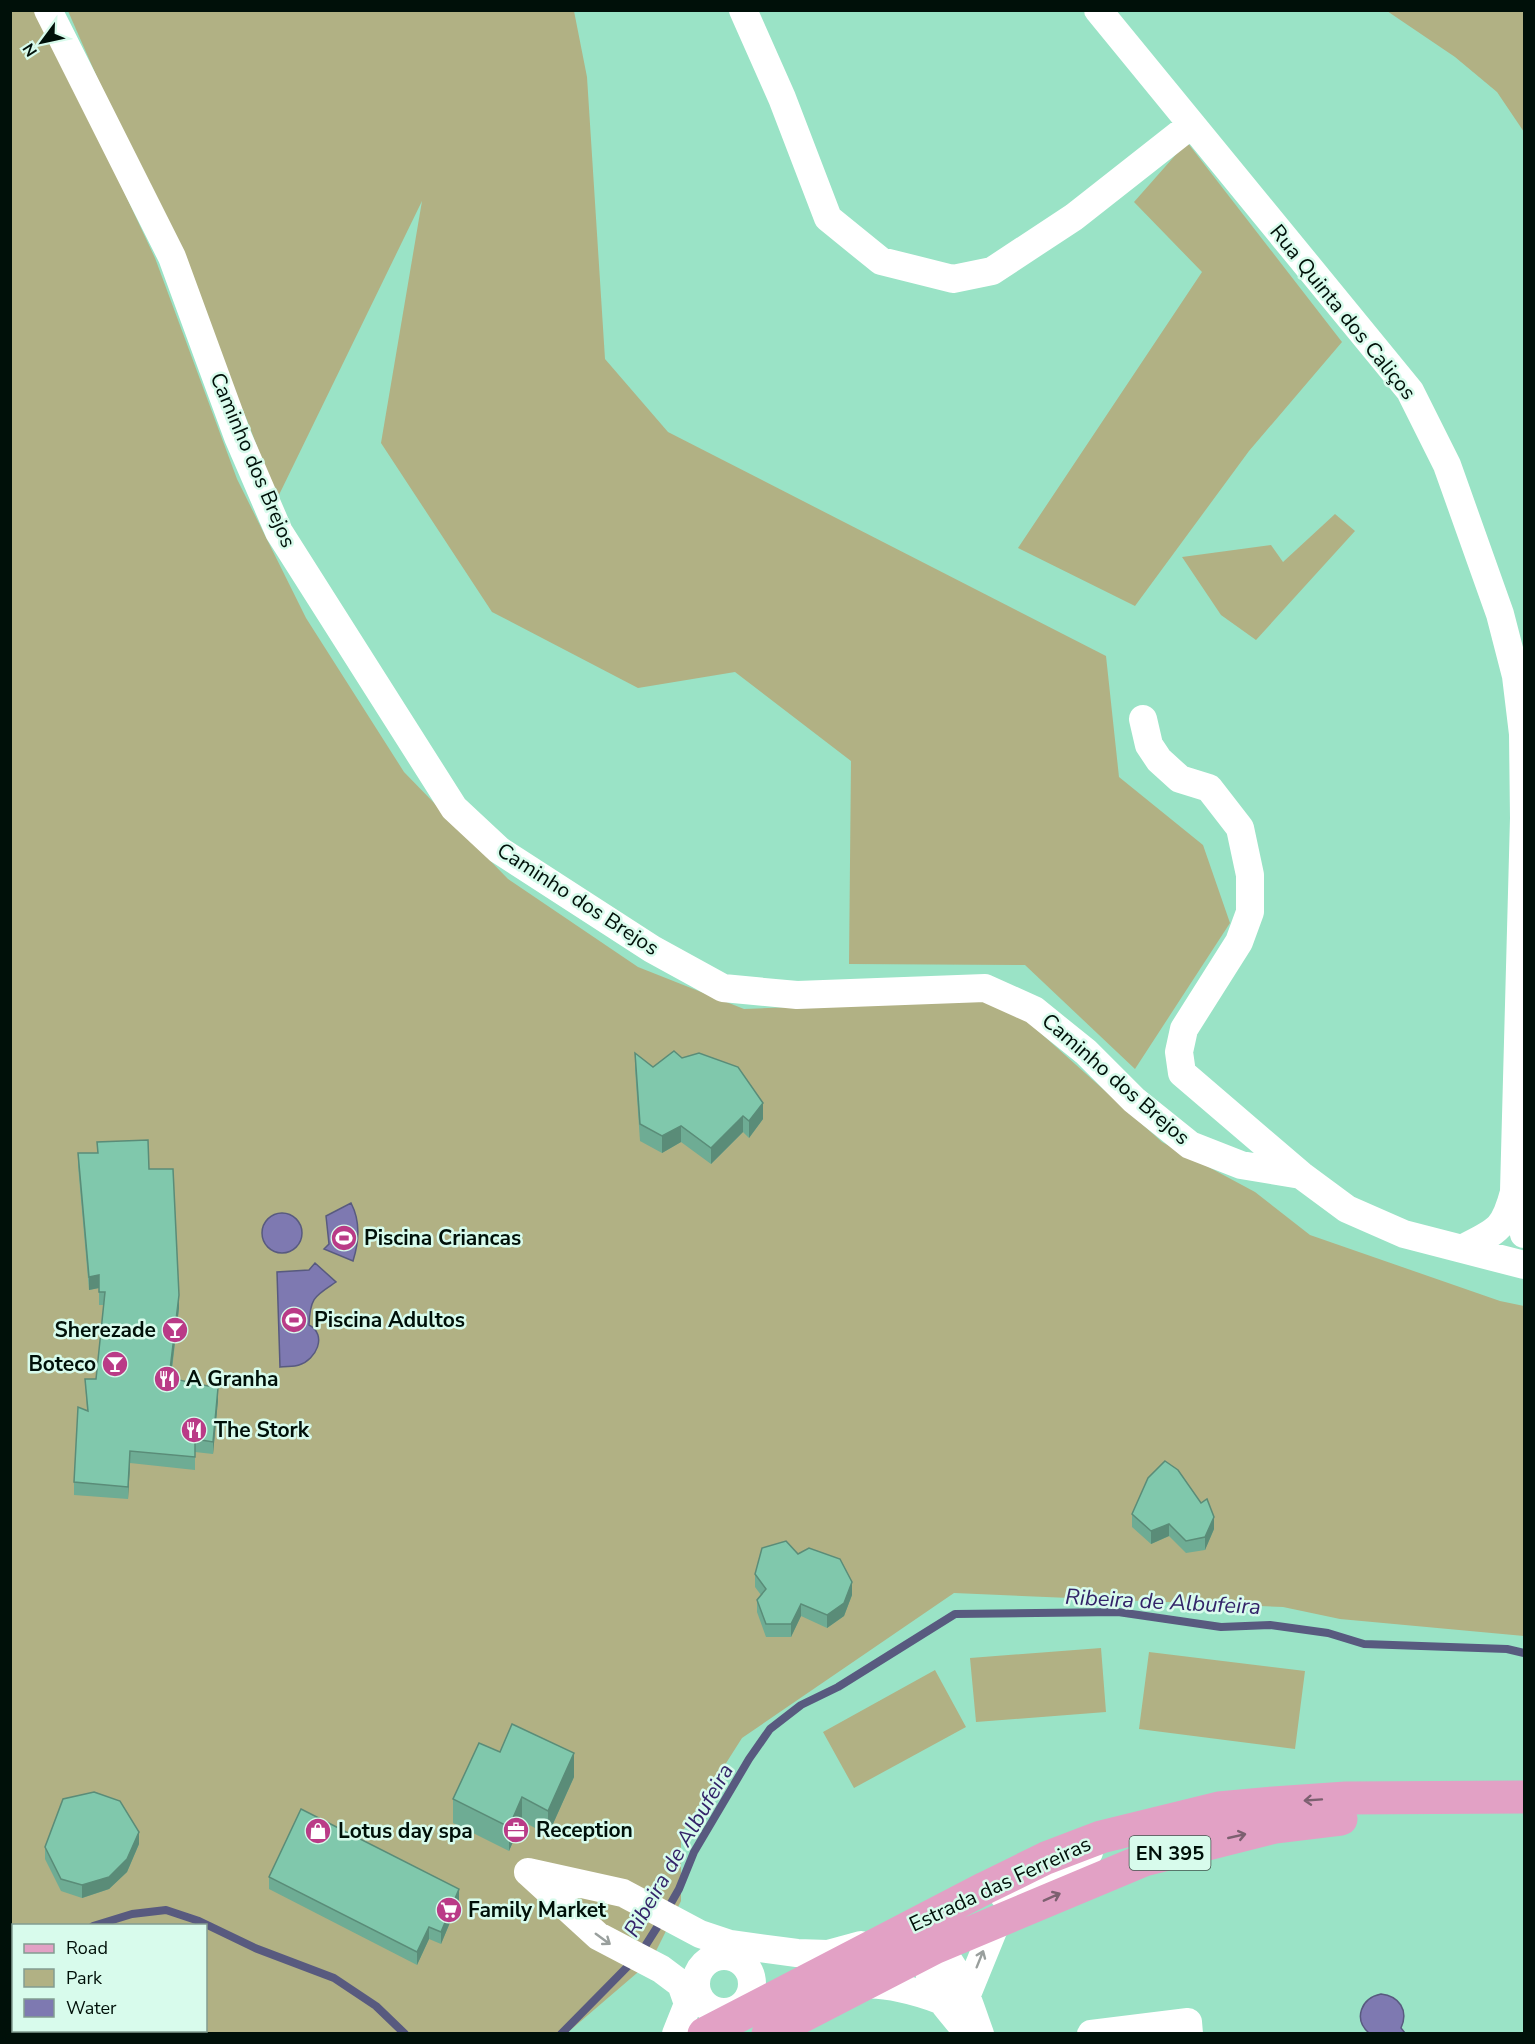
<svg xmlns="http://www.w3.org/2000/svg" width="1535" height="2044" viewBox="0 0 1535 2044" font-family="'Nunito Sans',sans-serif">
<rect width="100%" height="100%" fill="#9ae3c6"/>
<!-- green -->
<path fill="#b1b184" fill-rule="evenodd" d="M 39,10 L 155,258 L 237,479 L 306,618 L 404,772 L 508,879 L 638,967 L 744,1009 L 977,999 L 1026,1020 L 1162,1142 L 1255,1192 L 1310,1235 L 1500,1301 L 1524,1306 L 1524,1636 L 1340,1619 L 1283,1607 L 954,1593 L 742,1738 L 681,1834 L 681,1901 L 651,1961 L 567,2033 L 11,2033 L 10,11 ZM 14,1926 L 206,1926 L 206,2030 L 14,2030 Z
M 68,11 L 574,11 L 587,77 L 605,359 L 668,432 L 1106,656 L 1119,777 L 1203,845 L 1230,923 L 1135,1069 L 1025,965 L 849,964 L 851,761 L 735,672 L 638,688 L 492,612 L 381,443 L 422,201 L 277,499 L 247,420 Z
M 1387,11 L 1524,11 L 1524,132 L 1497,92 L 1455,57 Z
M 1187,142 L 1342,342 L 1249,451 L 1135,606 L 1018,548 L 1202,272 L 1134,202 Z
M 1335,514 L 1355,531 L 1256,640 L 1221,615 L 1182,557 L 1271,545 L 1283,562 Z
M 1101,1648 L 1106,1712 L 976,1722 L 970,1658 Z
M 1149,1652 L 1305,1671 L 1295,1749 L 1139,1729 Z
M 935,1670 L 966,1727 L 854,1788 L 823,1732 Z"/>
<!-- water -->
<path fill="#7e79b1" stroke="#585a7f" stroke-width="1.5" d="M 351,1203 C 361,1222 359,1242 353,1261 L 324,1249 L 329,1244 L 326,1216 Z
M262 1233a20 20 0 1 1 40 0a20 20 0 1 1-40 0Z
M 315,1263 L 336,1282 C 315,1296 310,1297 309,1325 C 328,1335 316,1360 299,1365 C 294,1367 286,1366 280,1367 L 277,1272 L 309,1270 Z
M 1381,1994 C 1399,1996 1409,2010 1401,2028 L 1405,2033 L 1369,2033 C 1353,2019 1361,1998 1381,1994 Z"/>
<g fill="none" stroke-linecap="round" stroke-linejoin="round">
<!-- stream -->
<path stroke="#585a7f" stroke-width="8" d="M 667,1910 L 679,1889 L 694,1852 L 749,1759 L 770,1729 L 801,1705 L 838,1687 L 955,1614 L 1118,1612 L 1221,1627 L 1270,1625 L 1328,1633 L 1364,1644 L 1507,1649 L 1524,1653
M 93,1926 L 132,1914 L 166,1910 L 199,1921 L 255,1948 L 334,1978 L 376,2006 L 405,2034
M 642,1951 L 661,1921
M 10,1961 L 14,1960
M 561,2034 L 634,1960"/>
<!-- street -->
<path stroke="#fff" stroke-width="28" d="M 48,10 L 172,257 L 238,437 L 279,532 L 454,808 L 499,850 L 652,949 L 723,988 L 797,995 L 985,988 L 1034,1010 L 1086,1052 L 1134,1100 L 1190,1145 L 1241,1165 L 1301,1175
M 743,10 L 782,98 L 828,218 L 881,261 L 953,279 L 992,271 L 1074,217 L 1191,125
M 1098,10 L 1410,391 L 1447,465 L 1500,614 L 1516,676 L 1523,734 L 1524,818 L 1514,1191 L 1524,1234
M 1143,719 L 1149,745 L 1159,760 L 1180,779 L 1209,788 L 1240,828 L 1250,875 L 1250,912 L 1239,942 L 1184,1029 L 1179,1052 L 1182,1073 L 1301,1175 L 1347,1209 L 1404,1234 L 1524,1265
M 1463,1248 C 1497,1231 1504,1230 1514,1192
M 528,1872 L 623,1893 L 700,1934 L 730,1944 L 797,1953 L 828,1954 L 861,1945
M 528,1872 L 598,1936 L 661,1969 L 681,1984 L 688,2004 L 676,2034
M 1004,1896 L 1052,1874 L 1089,1852
M 940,1935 C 912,1977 943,2002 969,2034
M 918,1938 C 956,1949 967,2000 980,2034
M696 1984a28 28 0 1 1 56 0a28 28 0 1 1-56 0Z
M 854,1986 C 880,1981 915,1991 940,2000
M 966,1997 L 997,1921
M 1091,2034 L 1188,2022 L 1189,2034"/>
<!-- primary -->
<path stroke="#e2a1c5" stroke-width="33" d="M 704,2034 L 985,1888 L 1046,1858 L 1101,1837 L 1219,1808 L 1274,1803 L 1346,1798 L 1524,1797
M 768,2034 L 934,1948 L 1144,1860 L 1275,1827 L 1341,1819"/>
</g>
<!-- wall -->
<path fill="#6eac94" d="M 635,1053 L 653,1067 L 682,1058 L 763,1119 L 749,1138 L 743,1132 L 711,1164 L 681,1142 L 662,1153 L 640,1141 L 635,1069 Z
M 97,1142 L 149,1169 L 179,1308 L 171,1379 L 218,1400 L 213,1454 L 195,1452 L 195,1470 L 130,1463 L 128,1499 L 74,1495 L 74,1482 L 87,1410 L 85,1379 L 96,1379 L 104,1305 L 99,1305 L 99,1288 L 89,1290 L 78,1166 L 78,1153 L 97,1153 Z
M 1132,1514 L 1214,1529 L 1205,1550 L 1186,1553 L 1169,1536 L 1151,1544 L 1132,1527 Z
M 798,1554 L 852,1595 L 844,1616 L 827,1628 L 801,1616 L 791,1637 L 766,1637 L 757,1612 L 757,1600 L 761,1595 L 755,1587 L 755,1574 Z
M 500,1752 L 574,1777 L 548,1835 L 522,1821 L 509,1851 L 453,1823 L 453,1799 Z
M 139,1844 L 127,1872 L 109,1889 L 82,1898 L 61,1891 L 45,1859 L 45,1847 Z
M 269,1877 L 459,1901 L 441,1944 L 429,1939 L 417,1965 L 269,1889 Z"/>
<!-- shaded-wall -->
<path fill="#5a8c78" d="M 763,1103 L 763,1119 L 749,1138 L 749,1121 Z
M 743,1116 L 743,1132 L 711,1164 L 711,1148 Z
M 681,1126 L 681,1142 L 662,1153 L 662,1136 Z
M 99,1275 L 99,1288 L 89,1290 L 89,1277 Z
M 179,1295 L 179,1308 L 169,1391 L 169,1378 Z
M 218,1388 L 218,1400 L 213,1454 L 213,1442 Z
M 130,1451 L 130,1463 L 128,1499 L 128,1487 Z
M 1214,1517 L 1214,1529 L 1205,1550 L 1205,1537 Z
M 1169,1524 L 1169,1536 L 1151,1544 L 1151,1531 Z
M 852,1582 L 852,1595 L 844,1616 L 827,1628 L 827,1615 Z
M 801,1604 L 801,1616 L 791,1637 L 791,1624 Z
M 574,1753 L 574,1777 L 548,1835 L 548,1811 Z
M 522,1797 L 522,1821 L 509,1851 L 509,1827 Z
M 139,1832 L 139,1844 L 127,1872 L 109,1889 L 82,1898 L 82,1885 Z
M 459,1889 L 459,1901 L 441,1944 L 441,1932 Z
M 429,1927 L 429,1939 L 417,1965 L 417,1952 Z"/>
<!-- building -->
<path fill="#80c8ac" stroke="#5a8c78" stroke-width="1.5" d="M 674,1051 L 682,1058 L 699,1053 L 738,1067 L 763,1103 L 749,1121 L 743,1116 L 711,1148 L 681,1126 L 662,1136 L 640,1124 L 635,1053 L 653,1067 Z
M 148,1140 L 149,1169 L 173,1169 L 179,1295 L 169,1378 L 218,1388 L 213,1442 L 195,1439 L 195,1457 L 130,1451 L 128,1487 L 74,1482 L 78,1407 L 88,1411 L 85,1379 L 96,1379 L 105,1292 L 99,1292 L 99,1275 L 89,1277 L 78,1153 L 98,1153 L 97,1142 Z
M 1165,1461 L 1178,1470 L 1201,1503 L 1207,1499 L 1214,1517 L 1205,1537 L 1186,1541 L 1169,1524 L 1151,1531 L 1132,1514 L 1148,1478 Z
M 786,1541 L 798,1554 L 809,1548 L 840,1559 L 852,1582 L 844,1603 L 827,1615 L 801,1604 L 791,1624 L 766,1624 L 757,1600 L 766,1589 L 755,1574 L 762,1548 Z
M 512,1724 L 574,1753 L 548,1811 L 522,1797 L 509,1827 L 453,1799 L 479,1743 L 500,1752 Z
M 94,1792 L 120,1801 L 139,1832 L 127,1859 L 109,1877 L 82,1885 L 61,1879 L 45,1847 L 63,1799 Z
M 301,1809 L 459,1889 L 441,1932 L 429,1927 L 417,1952 L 269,1877 Z"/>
<!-- one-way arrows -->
<defs><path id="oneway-shaft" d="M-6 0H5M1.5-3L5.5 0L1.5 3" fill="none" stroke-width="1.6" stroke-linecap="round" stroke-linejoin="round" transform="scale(1.5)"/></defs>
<g stroke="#7c6070">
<use href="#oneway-shaft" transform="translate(1313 1800) rotate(176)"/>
<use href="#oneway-shaft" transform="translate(1237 1836) rotate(-13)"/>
<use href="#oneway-shaft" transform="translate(1052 1897) rotate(-24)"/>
</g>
<g stroke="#999f9d">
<use href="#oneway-shaft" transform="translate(603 1939) rotate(36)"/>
<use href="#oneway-shaft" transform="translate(980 1959) rotate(-68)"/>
</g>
<!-- icons -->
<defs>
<g id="stadium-disc" transform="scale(1.35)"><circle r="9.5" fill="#ba3b87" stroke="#d8fbec"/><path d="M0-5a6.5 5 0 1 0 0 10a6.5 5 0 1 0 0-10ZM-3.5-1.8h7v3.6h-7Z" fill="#fff"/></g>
<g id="bar-disc" transform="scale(1.35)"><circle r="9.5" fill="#ba3b87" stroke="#d8fbec"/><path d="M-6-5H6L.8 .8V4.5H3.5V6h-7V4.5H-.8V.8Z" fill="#fff"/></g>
<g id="restaurant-disc" transform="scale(1.35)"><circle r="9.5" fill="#ba3b87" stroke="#d8fbec"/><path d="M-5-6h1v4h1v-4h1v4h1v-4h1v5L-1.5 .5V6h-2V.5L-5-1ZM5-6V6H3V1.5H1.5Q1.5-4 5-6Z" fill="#fff"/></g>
<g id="office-disc" transform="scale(1.35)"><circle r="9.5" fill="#ba3b87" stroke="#d8fbec"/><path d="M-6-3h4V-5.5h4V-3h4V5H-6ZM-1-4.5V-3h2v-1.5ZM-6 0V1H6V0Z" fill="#fff"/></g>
<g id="shop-disc" transform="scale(1.35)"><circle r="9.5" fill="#ba3b87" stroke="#d8fbec"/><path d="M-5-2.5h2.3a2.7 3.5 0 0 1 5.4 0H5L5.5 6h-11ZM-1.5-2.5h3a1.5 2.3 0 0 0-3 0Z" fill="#fff"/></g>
<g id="supermarket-disc" transform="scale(1.35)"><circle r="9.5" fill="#ba3b87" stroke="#d8fbec"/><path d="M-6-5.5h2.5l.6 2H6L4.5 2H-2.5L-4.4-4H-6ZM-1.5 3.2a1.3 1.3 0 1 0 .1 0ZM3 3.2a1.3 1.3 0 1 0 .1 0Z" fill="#fff"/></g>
</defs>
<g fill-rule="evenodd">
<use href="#stadium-disc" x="344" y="1238"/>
<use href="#stadium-disc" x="294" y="1320"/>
<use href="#bar-disc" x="175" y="1330"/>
<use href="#bar-disc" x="115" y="1364"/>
<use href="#restaurant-disc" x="167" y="1379"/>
<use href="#restaurant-disc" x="194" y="1430"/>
<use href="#office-disc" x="516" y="1830"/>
<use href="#shop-disc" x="318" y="1831"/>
<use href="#supermarket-disc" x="449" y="1910"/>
</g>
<g text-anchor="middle" stroke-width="5" stroke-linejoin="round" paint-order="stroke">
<!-- shield labels -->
<rect fill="#d8fbec" stroke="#41564d" stroke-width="1.5" x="1129.5" y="1836" width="81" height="34" rx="4.5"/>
<g font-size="20" font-weight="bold" fill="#001009">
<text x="1170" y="1860">EN 395</text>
</g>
<!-- street labels -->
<g font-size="21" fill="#001009" stroke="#d8fbec">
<text transform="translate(1343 312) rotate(51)" y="7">Rua Quinta dos Caliços</text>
<text transform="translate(253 460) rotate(67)" y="7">Caminho dos Brejos</text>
<text transform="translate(578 899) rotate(33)" y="7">Caminho dos Brejos</text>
<text transform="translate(1116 1079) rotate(41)" y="7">Caminho dos Brejos</text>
<text transform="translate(1000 1884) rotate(-25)" y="7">Estrada das Ferreiras</text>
</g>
<!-- poi labels -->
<g font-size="21" font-weight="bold" fill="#001009" stroke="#d8fbec" text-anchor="start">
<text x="364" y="1245">Piscina Criancas</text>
<text x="314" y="1327">Piscina Adultos</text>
<text x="156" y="1337" text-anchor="end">Sherezade</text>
<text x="96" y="1371" text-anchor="end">Boteco</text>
<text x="186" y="1386">A Granha</text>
<text x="214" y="1437">The Stork</text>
<text x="536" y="1837">Reception</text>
<text x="338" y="1838">Lotus day spa</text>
<text x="468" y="1917">Family Market</text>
</g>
<!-- water labels -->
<g font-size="22" font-style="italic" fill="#332469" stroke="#d8fbec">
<text transform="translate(1163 1601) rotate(3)" y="8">Ribeira de Albufeira</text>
<text transform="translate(678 1850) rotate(-60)" y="8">Ribeira de Albufeira</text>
</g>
</g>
<!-- border -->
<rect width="1535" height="2044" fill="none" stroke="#001009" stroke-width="24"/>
<!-- legend -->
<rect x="12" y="1924" width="195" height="108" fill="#d8fbec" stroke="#829d91" stroke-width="1.5"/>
<rect x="24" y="1944" width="30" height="9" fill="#e2a1c5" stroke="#829d91" stroke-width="1.5"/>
<text x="66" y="1954" font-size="18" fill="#001009">Road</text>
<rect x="24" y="1969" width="30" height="18" fill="#b1b184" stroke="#829d91" stroke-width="1.5"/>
<text x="66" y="1984" font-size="18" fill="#001009">Park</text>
<rect x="24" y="1999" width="30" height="18" fill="#7e79b1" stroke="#829d91" stroke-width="1.5"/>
<text x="66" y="2014" font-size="18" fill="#001009">Water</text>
<!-- north arrow -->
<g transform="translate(42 42) rotate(237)" stroke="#d8fbec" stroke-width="4.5" paint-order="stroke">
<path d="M0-4.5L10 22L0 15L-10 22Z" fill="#001009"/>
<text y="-9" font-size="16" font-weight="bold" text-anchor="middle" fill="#001009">N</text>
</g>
</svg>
